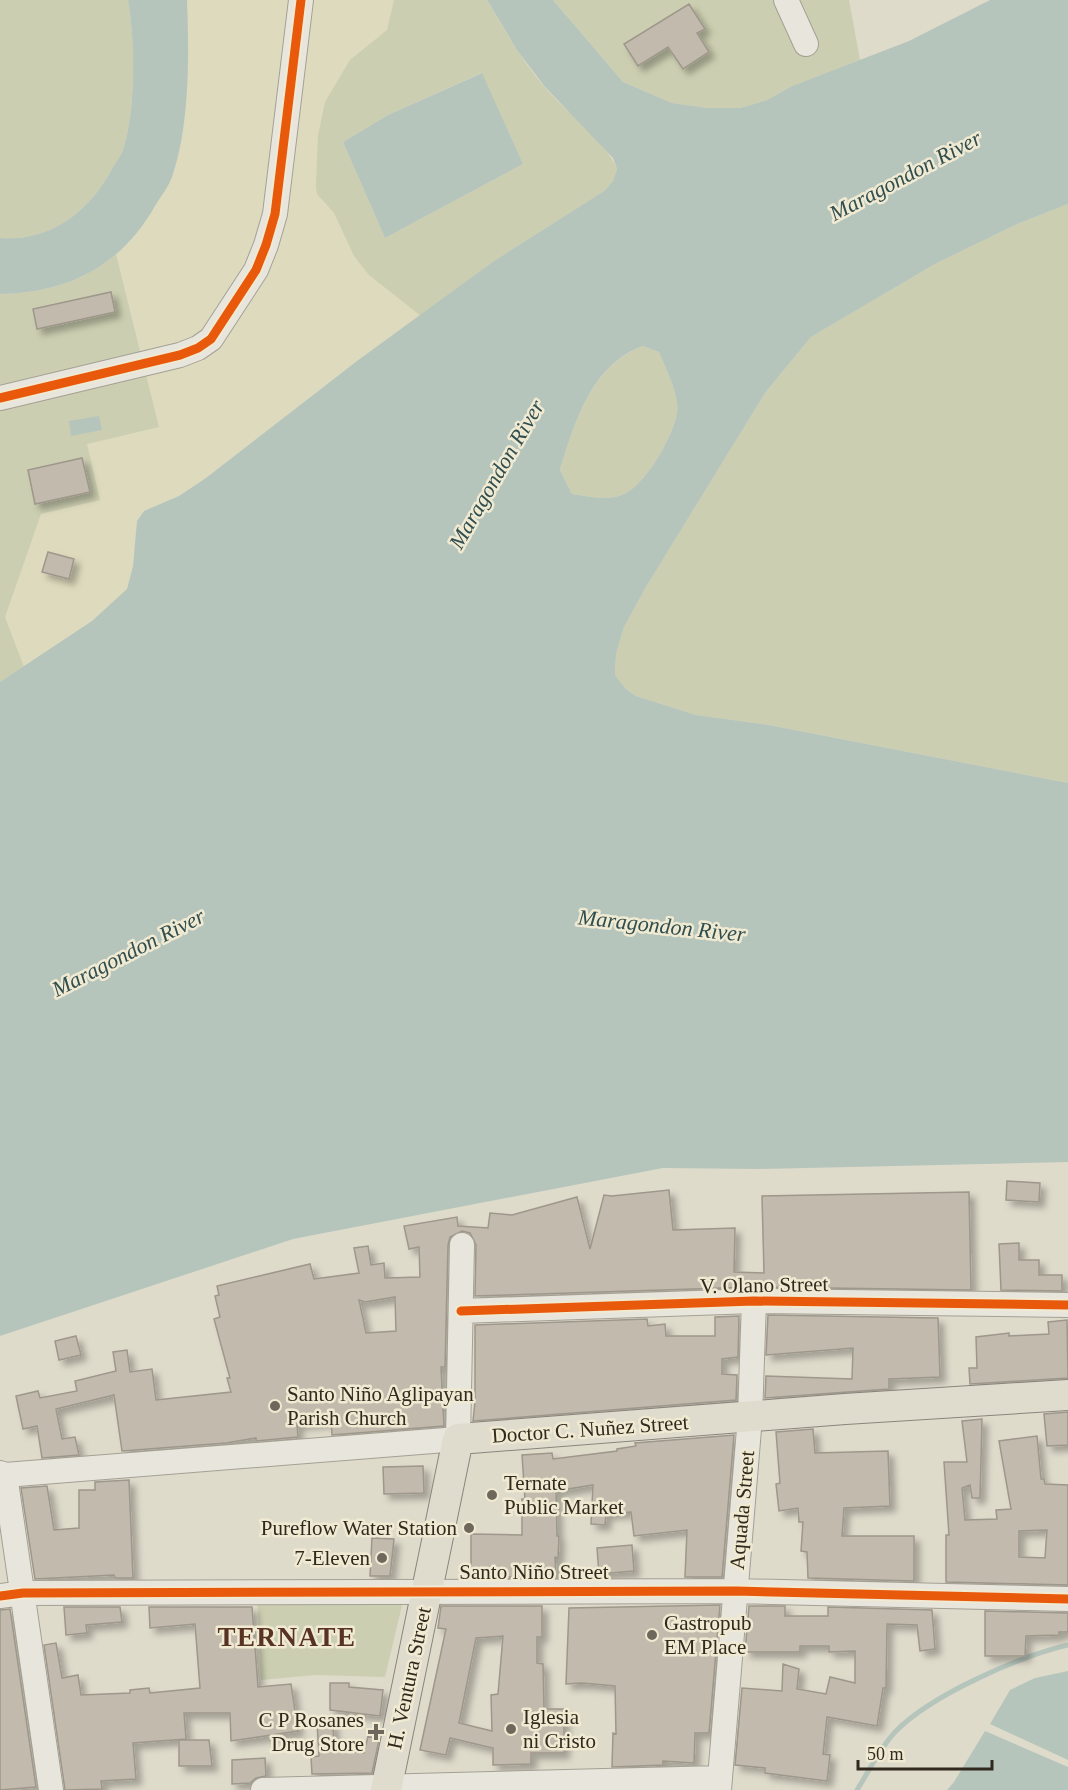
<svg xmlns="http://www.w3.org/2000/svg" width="1068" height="1790" viewBox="0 0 1068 1790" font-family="'Times New Roman',serif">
<defs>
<filter id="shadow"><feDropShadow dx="5.5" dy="5.5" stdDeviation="3" flood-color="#0004"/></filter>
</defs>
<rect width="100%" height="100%" fill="#dfdbcb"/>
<!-- farmland -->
<path fill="#dddabd" d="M 187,0 L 394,0 L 387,30 L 350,60 L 317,194 L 334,213 L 354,256 L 421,316 L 357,361 L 206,478 L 179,496 L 144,511 L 137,521 L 133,566 L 127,589 L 92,621 L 24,667 L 5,617 L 41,514 L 87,444 L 145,366 L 116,254 L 134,237 L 173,175 L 180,146 L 185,99 Z"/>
<!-- green -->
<path fill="#cbceb0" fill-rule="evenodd" d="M 0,0 L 128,0 C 135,42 136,105 124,147 C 122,154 117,161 113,167 C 90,211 51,242 0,238 Z
M 394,0 L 487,0 C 505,31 523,62 547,90 C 568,114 605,140 617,169 L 613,181 L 604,191 L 494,261 L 421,316 L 369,275 L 354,256 L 334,213 L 317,194 L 316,186 L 318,136 L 325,102 L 350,60 L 387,30 ZM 481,73 L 523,164 L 385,238 L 343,142 L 388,115 Z
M 553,0 L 849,0 L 860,60 L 792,86 L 767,100 L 740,108 L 708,108 L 672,103 L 623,82 Z
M 1068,204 L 1068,783 L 769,725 L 696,715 L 636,696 L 626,689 L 615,675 L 616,654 L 624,627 L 646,587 L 765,393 L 811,337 L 935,264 L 1015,225 Z
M 116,254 L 159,427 L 87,444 L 100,500 L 41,514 L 5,617 L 24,667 L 0,682 L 0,294 C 43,293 83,283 116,254 Z
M 643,346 L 659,352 C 665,367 680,396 677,413 C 673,437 645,486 622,495 C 606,501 588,496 572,494 L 560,470 C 575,421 591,366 643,346 Z
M 257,1595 L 404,1597 L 385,1677 L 316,1675 L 261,1680 Z"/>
<!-- water -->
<path fill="#b6c5bc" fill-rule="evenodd" d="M 128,0 L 187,0 C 189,54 190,122 173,174 C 170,185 161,196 155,206 C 121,266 68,293 0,294 L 0,238 C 51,242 90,211 113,167 C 117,161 122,154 124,147 C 136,105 135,42 128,0 Z
M 487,0 L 553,0 L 623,82 L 672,103 L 708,108 L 740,108 L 767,100 L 792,86 L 909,41 L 990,0 L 1068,0 L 1068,204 L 1015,225 L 935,264 L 811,337 L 765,393 L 646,587 L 624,627 L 616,654 L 615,675 L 626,689 L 636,696 L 696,715 L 769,725 L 1068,783 L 1068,1162 L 758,1169 L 663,1168 L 293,1239 L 0,1336 L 0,682 L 92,621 L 127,589 L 133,566 L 137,521 L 144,511 L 179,496 L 206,478 L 357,361 L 494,261 L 604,191 L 613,181 L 617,169 L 613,158 L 545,87 L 517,50 ZM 643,346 L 659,352 C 665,367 680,396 677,413 C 673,437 645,486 622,495 C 606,501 588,496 572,494 L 560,470 C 575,422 591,365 643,346 Z
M 482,73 L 523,164 L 385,238 L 343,142 L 388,115 Z
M 99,416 L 102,430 L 71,436 L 69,421 Z
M 1068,1671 L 1068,1760 L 990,1724 L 1010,1690 L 1035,1678 Z
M 985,1731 L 1068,1767 L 1068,1790 L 947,1790 L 954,1782 Z"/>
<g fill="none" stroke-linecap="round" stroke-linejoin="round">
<!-- stream -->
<path stroke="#b6c5bc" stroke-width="5" d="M 857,1790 C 869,1771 880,1748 895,1732 C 931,1695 1018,1657 1068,1645"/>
</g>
<!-- building -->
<path fill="#c2baad" stroke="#9e978b" stroke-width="1.5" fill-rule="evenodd" filter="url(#shadow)" d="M 689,4 L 705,29 L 697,33 L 709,52 L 683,69 L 668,47 L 638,66 L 624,44 Z
M 111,292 L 115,312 L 37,329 L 33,309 Z
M 82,458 L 90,492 L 35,504 L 28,470 Z
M 48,552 L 74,559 L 69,579 L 42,572 Z
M 1007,1181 L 1040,1183 L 1039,1202 L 1006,1200 Z
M 669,1190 L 673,1230 L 735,1228 L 734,1272 L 764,1273 L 762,1196 L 969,1192 L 971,1290 L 754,1287 L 475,1296 L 476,1245 L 470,1233 L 462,1231 L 450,1237 L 448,1245 L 445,1367 L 441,1367 L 444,1426 L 332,1435 L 331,1421 L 297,1424 L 298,1437 L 256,1441 L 256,1438 L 226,1443 L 122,1451 L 114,1395 L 56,1409 L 62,1439 L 75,1437 L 79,1455 L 42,1458 L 37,1426 L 23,1429 L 16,1396 L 38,1391 L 40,1398 L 77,1391 L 75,1381 L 116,1371 L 113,1352 L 127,1350 L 130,1372 L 152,1369 L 156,1400 L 231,1392 L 227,1378 L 230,1378 L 214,1319 L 220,1317 L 215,1296 L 219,1295 L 217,1286 L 310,1264 L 314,1279 L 359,1273 L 354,1248 L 368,1246 L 371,1265 L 384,1263 L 385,1278 L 420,1277 L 419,1247 L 409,1249 L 404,1226 L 457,1217 L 458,1226 L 488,1228 L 490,1213 L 512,1215 L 577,1197 L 590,1249 L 604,1195 L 612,1196 ZM 395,1297 L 396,1331 L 366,1333 L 359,1300 L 365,1302 Z
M 1019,1243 L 1019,1260 L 1039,1260 L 1039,1275 L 1062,1275 L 1062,1291 L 1001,1290 L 999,1244 Z
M 768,1315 L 938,1318 L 940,1377 L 889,1379 L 889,1389 L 765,1398 L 766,1376 L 852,1379 L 853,1348 L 766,1355 Z
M 739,1316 L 738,1357 L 722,1359 L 722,1374 L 737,1375 L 736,1400 L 473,1421 L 475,1402 L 475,1325 L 647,1319 L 648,1326 L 665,1324 L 666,1336 L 715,1336 L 715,1317 Z
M 1067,1320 L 1068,1378 L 970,1384 L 969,1368 L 977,1368 L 976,1337 L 1009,1333 L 1009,1336 L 1049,1334 L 1048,1322 Z
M 76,1336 L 81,1355 L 59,1360 L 55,1341 Z
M 1068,1412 L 1068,1445 L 1047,1446 L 1044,1414 Z
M 982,1419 L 980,1498 L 972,1498 L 970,1485 L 962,1488 L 965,1520 L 997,1519 L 996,1510 L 1011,1509 L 999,1441 L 1037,1436 L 1041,1479 L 1044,1479 L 1045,1484 L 1068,1485 L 1068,1585 L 946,1582 L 946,1535 L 949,1535 L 944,1462 L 967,1462 L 962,1421 ZM 1047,1530 L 1045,1558 L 1019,1557 L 1019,1531 Z
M 813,1429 L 815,1453 L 888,1451 L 890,1506 L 844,1508 L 842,1536 L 914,1536 L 914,1581 L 808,1578 L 807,1552 L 801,1551 L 803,1522 L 799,1522 L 798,1508 L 779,1511 L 776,1484 L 780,1483 L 776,1432 Z
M 734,1435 L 722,1577 L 685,1577 L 687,1530 L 634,1536 L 631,1512 L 606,1514 L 605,1525 L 591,1524 L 593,1485 L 556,1491 L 557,1536 L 559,1536 L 558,1558 L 555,1557 L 556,1577 L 471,1577 L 471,1534 L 522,1535 L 522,1499 L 525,1499 L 522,1455 L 552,1453 L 553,1459 L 617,1451 L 617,1449 L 636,1446 L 635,1443 Z
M 423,1466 L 424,1493 L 384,1494 L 383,1467 Z
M 129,1480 L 133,1578 L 115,1578 L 114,1575 L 35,1579 L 21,1488 L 47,1486 L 54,1530 L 79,1528 L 79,1490 L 95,1490 L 95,1482 Z
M 372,1538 L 394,1539 L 390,1576 L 370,1576 Z
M 632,1545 L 634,1571 L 599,1574 L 597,1548 Z
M 720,1605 L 709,1733 L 695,1733 L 694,1763 L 663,1761 L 663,1765 L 612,1767 L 613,1733 L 616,1734 L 615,1686 L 582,1683 L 566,1684 L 569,1608 Z
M 441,1606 L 542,1606 L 542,1637 L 537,1637 L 537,1663 L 543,1664 L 544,1709 L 564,1709 L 564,1753 L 531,1753 L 531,1764 L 493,1765 L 493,1748 L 450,1738 L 446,1755 L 420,1750 L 446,1629 L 438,1628 ZM 503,1636 L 498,1694 L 491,1695 L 492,1731 L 459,1723 L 476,1638 Z
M 749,1606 L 785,1606 L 785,1616 L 828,1616 L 828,1607 L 932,1610 L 935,1649 L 920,1651 L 917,1625 L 887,1624 L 886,1688 L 883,1688 L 877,1726 L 827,1717 L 823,1754 L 830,1755 L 827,1781 L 765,1773 L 765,1768 L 735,1765 L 742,1688 L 782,1691 L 783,1664 L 799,1669 L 797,1689 L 826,1694 L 830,1677 L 855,1683 L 855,1651 L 829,1652 L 829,1646 L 800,1646 L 800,1652 L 745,1652 Z
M 64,1607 L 120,1607 L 122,1622 L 86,1625 L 87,1633 L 66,1635 Z
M 149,1607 L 252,1607 L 258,1687 L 291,1684 L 298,1731 L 231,1741 L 230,1713 L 184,1713 L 186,1739 L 133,1743 L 136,1779 L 101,1781 L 102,1789 L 65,1790 L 44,1645 L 56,1643 L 62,1678 L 78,1675 L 81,1695 L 130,1693 L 130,1690 L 149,1688 L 150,1693 L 200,1688 L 195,1624 L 150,1628 Z
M 10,1609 L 36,1787 L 0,1790 L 0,1610 Z
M 985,1611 L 1068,1613 L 1068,1632 L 1059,1632 L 1059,1635 L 1026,1636 L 1025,1656 L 985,1656 Z
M 330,1683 L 349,1683 L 349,1687 L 383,1690 L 380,1716 L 330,1710 Z
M 333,1722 L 334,1750 L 364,1753 L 368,1736 L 379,1740 L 372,1773 L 312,1774 L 311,1757 L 319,1756 L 317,1723 Z
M 179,1740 L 209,1740 L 212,1766 L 179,1766 Z
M 265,1758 L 266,1776 L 256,1778 L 250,1783 L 232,1784 L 232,1760 Z"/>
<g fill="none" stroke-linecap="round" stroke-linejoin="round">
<!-- minor casing -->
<g stroke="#a4a094" stroke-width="26">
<path id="minor" d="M 786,0 L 806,44
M 0,398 L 180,355 L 198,348 L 211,339 L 256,270 L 266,245 L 275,214 L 301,0
M 461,1311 L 754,1301 L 1068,1305
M 0,1473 L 5,1475 L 458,1439 L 462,1245
M 5,1475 L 51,1790
M 0,1596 L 23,1593 L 736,1591 L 1068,1599
M 263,1790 L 720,1778
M 719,1790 L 750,1417 L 754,1301"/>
</g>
<!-- major casing -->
<g stroke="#8a857b" stroke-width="32">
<path id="major" d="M 386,1790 L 458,1439 L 845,1409 L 1068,1395"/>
</g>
<!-- minor -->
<use href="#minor" stroke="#e8e5dc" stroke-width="24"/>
<!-- major -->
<use href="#major" stroke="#dfdcce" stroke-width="30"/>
<!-- cycleway casing -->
<g stroke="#f0ead2" stroke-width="13">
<path id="cycleway" d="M 0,398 L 180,355 L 198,348 L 211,339 L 256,270 L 266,245 L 275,214 L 301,0
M 461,1311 L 754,1301 L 1068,1305
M 0,1596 L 23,1593 L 736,1591 L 1068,1599"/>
</g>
<!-- cycleway -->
<use href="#cycleway" stroke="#e8590c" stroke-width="9"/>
</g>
<!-- markers -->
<g fill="#6e675b" stroke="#f0ead2" stroke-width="2">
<circle cx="275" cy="1406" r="6"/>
<circle cx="492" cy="1495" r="6"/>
<circle cx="469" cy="1528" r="6"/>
<circle cx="382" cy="1558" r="6"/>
<circle cx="652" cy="1635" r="6"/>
<circle cx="511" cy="1729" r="6"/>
<path d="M373 1723h6v6h6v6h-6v6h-6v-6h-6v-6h6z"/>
</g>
<g text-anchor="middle" stroke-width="5" stroke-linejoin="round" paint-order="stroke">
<!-- street labels -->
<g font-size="21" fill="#31291e" stroke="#f0ead2">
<text transform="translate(764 1285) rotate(-1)" y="7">V. Olano Street</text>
<text transform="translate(590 1429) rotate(-4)" y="7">Doctor C. Nuñez Street</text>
<text transform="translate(742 1510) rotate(-85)" y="7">Aquada Street</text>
<text x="534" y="1579">Santo Niño Street</text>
<text transform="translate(409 1678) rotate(-78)" y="7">H. Ventura Street</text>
</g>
<!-- poi labels -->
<g font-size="21" fill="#31291e" stroke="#f0ead2" text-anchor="start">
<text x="287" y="1401">Santo Niño Aglipayan<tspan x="287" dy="24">Parish Church</tspan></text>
<text x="504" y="1490">Ternate<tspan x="504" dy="24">Public Market</tspan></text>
<text x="457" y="1535" text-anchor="end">Pureflow Water Station</text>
<text x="370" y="1565" text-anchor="end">7-Eleven</text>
<text x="664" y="1630">Gastropub<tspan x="664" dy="24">EM Place</tspan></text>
<text x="523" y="1724">Iglesia<tspan x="523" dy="24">ni Cristo</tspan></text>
<text x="364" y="1727" text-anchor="end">C P Rosanes<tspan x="364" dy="24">Drug Store</tspan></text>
</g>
<!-- water labels -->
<g font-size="22" font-style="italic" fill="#304e4f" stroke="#f0ead2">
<text transform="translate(905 175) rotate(-28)" y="8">Maragondon River</text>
<text transform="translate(496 474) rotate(-60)" y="8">Maragondon River</text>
<text transform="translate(662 925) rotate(6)" y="8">Maragondon River</text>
<text transform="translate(128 952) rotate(-27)" y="8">Maragondon River</text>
</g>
<!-- district labels -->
<g font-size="27" font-weight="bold" letter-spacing="1.5" fill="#583324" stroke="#f0ead2">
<text x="287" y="1646">TERNATE</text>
</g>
</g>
<!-- scale -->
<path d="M858 1760v9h134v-9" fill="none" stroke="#31291e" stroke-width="3"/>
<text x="867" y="1760" font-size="18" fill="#31291e" stroke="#f0ead2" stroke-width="4.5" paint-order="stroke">50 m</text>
</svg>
